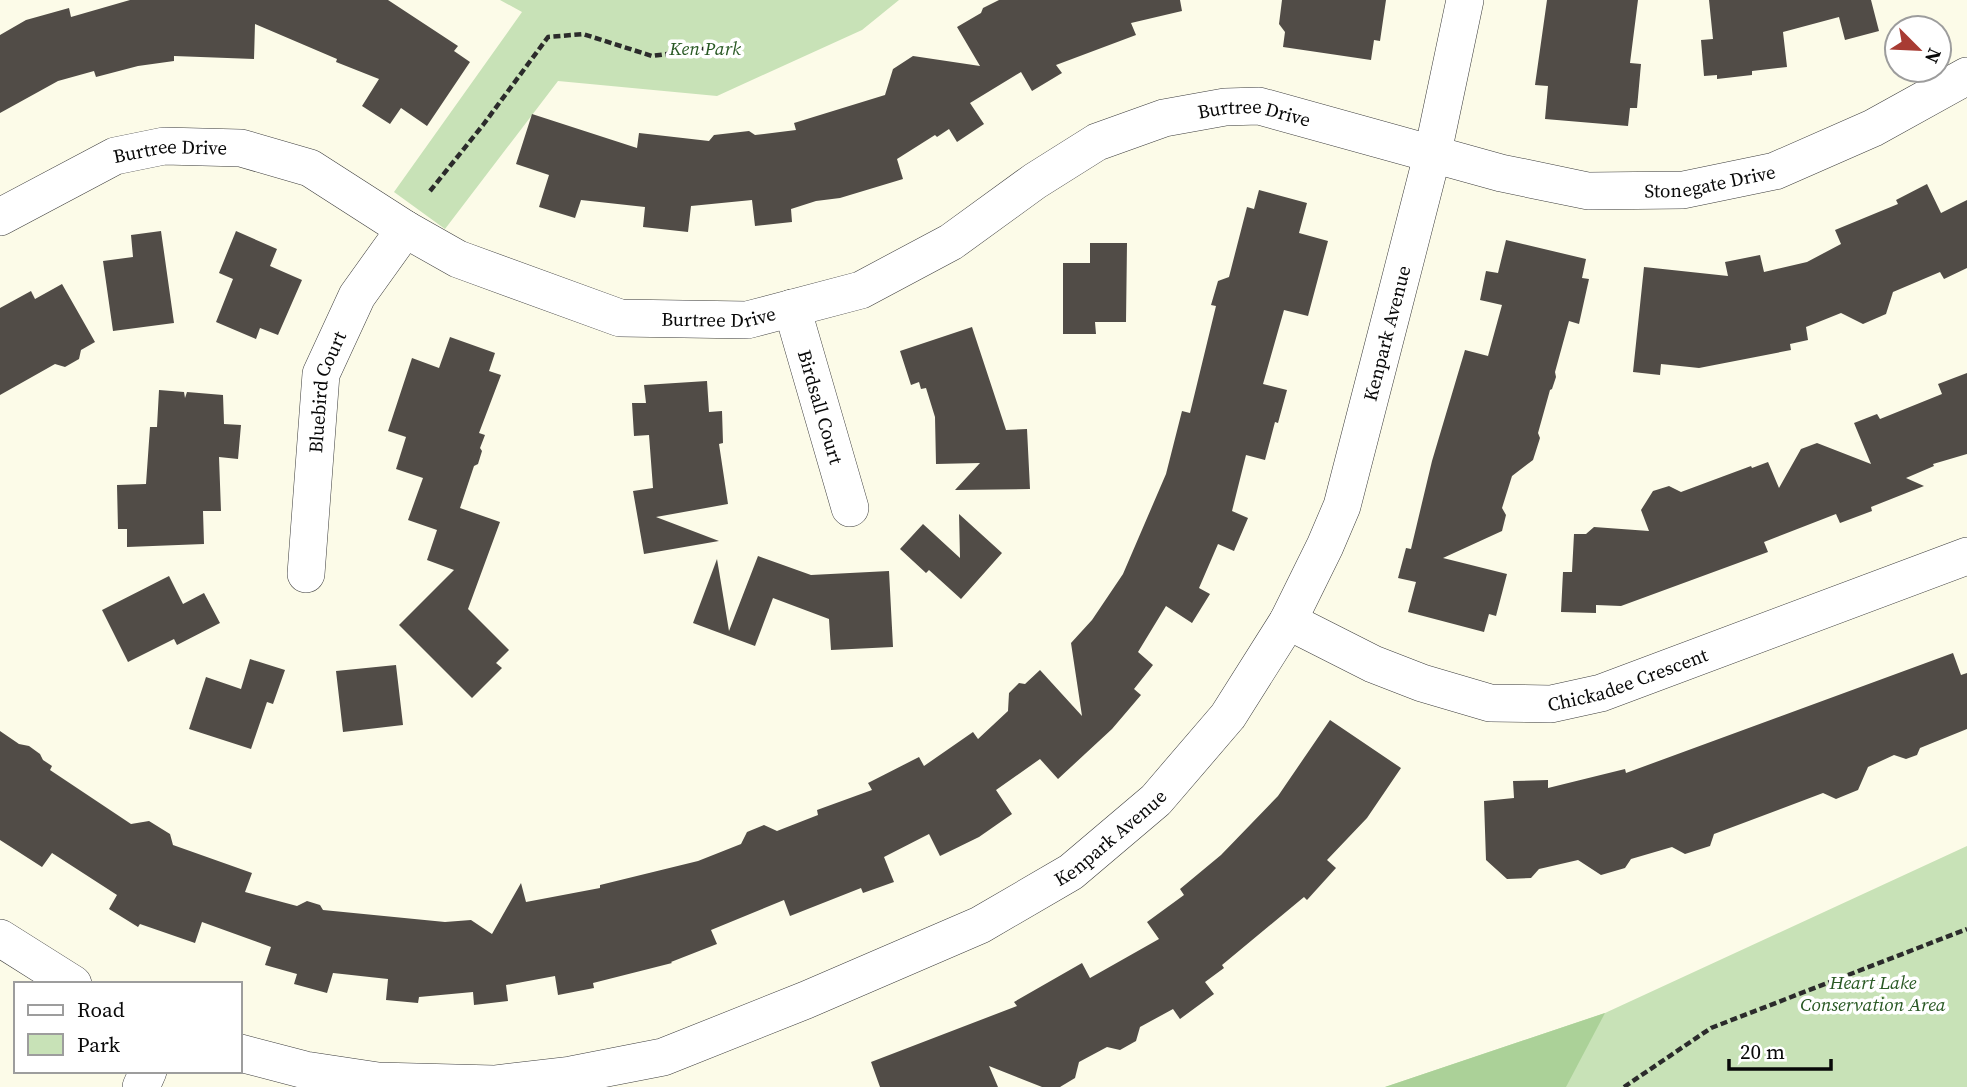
<svg xmlns="http://www.w3.org/2000/svg" width="1967" height="1087" viewBox="0 0 1967 1087" font-family="'Source Serif 4',serif">
<rect width="100%" height="100%" fill="#fcfbe8"/>
<!-- green -->
<path fill="#c8e2b7" d="M 500,0 L 899,0 L 862,30 L 717,96 L 558,81 L 445,229 L 394,192 L 522,12 Z
M 1967,846 L 1967,1087 L 1385,1087 L 1605,1013 Z"/>
<!-- forest -->
<path fill="#abd198" d="M 1605,1013 L 1566,1087 L 1385,1087 Z"/>
<!-- building -->
<path fill="#514c47" d="M 130,0 L 388,0 L 458,46 L 454,51 L 470,62 L 427,126 L 401,108 L 390,124 L 362,106 L 379,79 L 336,62 L 337,59 L 255,24 L 254,59 L 174,56 L 174,61 L 138,66 L 96,77 L 94,71 L 58,81 L 0,113 L 0,35 L 26,20 L 69,8 L 71,17 Z
M 999,0 L 1180,0 L 1182,11 L 1131,23 L 1136,35 L 1056,65 L 1062,73 L 1032,91 L 1021,72 L 970,103 L 984,124 L 957,142 L 949,129 L 937,137 L 935,135 L 897,159 L 903,179 L 840,198 L 816,201 L 791,209 L 792,222 L 755,226 L 752,200 L 691,206 L 688,232 L 643,227 L 645,207 L 581,200 L 575,218 L 539,207 L 549,175 L 516,164 L 532,114 L 637,148 L 639,133 L 709,141 L 714,135 L 749,131 L 755,135 L 796,130 L 794,123 L 885,95 L 893,69 L 913,56 L 980,66 L 957,27 L 981,13 L 983,8 Z
M 1282,0 L 1386,0 L 1380,41 L 1374,40 L 1371,60 L 1283,47 L 1285,32 L 1279,24 Z
M 1547,0 L 1638,0 L 1630,63 L 1641,64 L 1637,108 L 1630,108 L 1628,126 L 1545,119 L 1548,86 L 1535,85 Z
M 1709,0 L 1871,0 L 1879,31 L 1845,40 L 1839,17 L 1783,32 L 1787,67 L 1752,71 L 1752,75 L 1717,79 L 1717,75 L 1704,76 L 1701,40 L 1713,39 Z
M 1927,184 L 1941,213 L 1967,200 L 1967,268 L 1944,279 L 1940,272 L 1893,292 L 1886,314 L 1863,324 L 1841,313 L 1806,327 L 1808,340 L 1790,344 L 1791,350 L 1699,368 L 1661,364 L 1660,375 L 1633,372 L 1644,267 L 1728,276 L 1725,262 L 1760,255 L 1764,272 L 1807,262 L 1841,244 L 1835,230 L 1898,204 L 1896,200 Z
M 1259,190 L 1307,203 L 1299,233 L 1328,241 L 1308,316 L 1284,310 L 1263,384 L 1287,390 L 1278,423 L 1275,422 L 1265,460 L 1246,455 L 1232,511 L 1248,518 L 1234,551 L 1218,544 L 1199,588 L 1210,594 L 1192,623 L 1166,606 L 1138,652 L 1153,665 L 1134,689 L 1141,695 L 1112,729 L 1058,779 L 1040,759 L 996,790 L 1012,814 L 979,837 L 940,856 L 929,834 L 884,857 L 894,882 L 863,893 L 861,888 L 790,916 L 784,900 L 711,930 L 717,944 L 671,962 L 672,963 L 593,983 L 594,988 L 558,995 L 555,976 L 506,985 L 508,1001 L 474,1005 L 473,992 L 419,997 L 418,1003 L 386,1000 L 388,979 L 333,973 L 327,993 L 294,984 L 297,974 L 265,965 L 271,947 L 202,922 L 195,943 L 140,924 L 138,927 L 109,909 L 117,895 L 52,853 L 42,867 L 0,840 L 0,731 L 19,744 L 29,746 L 40,754 L 43,760 L 52,766 L 50,770 L 131,824 L 149,821 L 170,834 L 173,845 L 252,873 L 245,892 L 297,906 L 307,901 L 320,905 L 323,910 L 445,922 L 471,920 L 492,934 L 521,883 L 526,902 L 600,888 L 600,885 L 698,861 L 741,844 L 747,832 L 764,825 L 777,831 L 818,815 L 817,810 L 872,790 L 868,783 L 919,757 L 924,766 L 973,732 L 978,739 L 1008,711 L 1009,693 L 1019,683 L 1025,684 L 1040,670 L 1082,716 L 1071,643 L 1092,620 L 1123,574 L 1166,474 L 1182,411 L 1190,413 L 1216,306 L 1211,305 L 1218,281 L 1229,277 L 1247,207 L 1254,209 Z
M 161,231 L 174,323 L 113,331 L 103,261 L 133,257 L 131,235 Z
M 236,231 L 277,249 L 270,266 L 302,280 L 278,335 L 260,328 L 256,339 L 216,322 L 233,279 L 219,273 Z
M 1506,240 L 1586,259 L 1582,278 L 1589,279 L 1579,324 L 1569,321 L 1555,372 L 1556,377 L 1552,389 L 1550,390 L 1538,433 L 1540,438 L 1533,460 L 1512,476 L 1502,508 L 1506,515 L 1502,531 L 1443,558 L 1507,574 L 1496,616 L 1489,614 L 1484,632 L 1408,612 L 1416,582 L 1398,578 L 1406,548 L 1411,549 L 1432,461 L 1465,350 L 1488,356 L 1502,305 L 1480,300 L 1486,271 L 1498,273 Z
M 1090,243 L 1127,243 L 1126,322 L 1095,322 L 1096,334 L 1063,334 L 1063,263 L 1090,263 Z
M 62,284 L 95,342 L 81,350 L 79,359 L 65,367 L 55,364 L 0,395 L 0,308 L 31,291 L 35,299 Z
M 972,327 L 1006,430 L 1027,429 L 1030,489 L 955,490 L 980,463 L 936,464 L 935,417 L 926,388 L 921,389 L 919,382 L 911,385 L 900,351 Z
M 450,337 L 495,353 L 489,371 L 501,375 L 479,433 L 485,435 L 480,448 L 482,451 L 478,464 L 474,466 L 460,508 L 500,522 L 468,609 L 509,650 L 496,663 L 502,668 L 472,698 L 399,625 L 454,570 L 427,560 L 437,530 L 408,520 L 423,478 L 396,469 L 406,437 L 388,431 L 412,358 L 439,368 Z
M 1967,373 L 1967,454 L 1933,464 L 1934,466 L 1906,478 L 1924,486 L 1871,507 L 1872,511 L 1840,523 L 1836,514 L 1764,542 L 1768,552 L 1621,606 L 1596,605 L 1596,613 L 1561,612 L 1563,572 L 1572,572 L 1574,534 L 1586,534 L 1594,527 L 1649,531 L 1641,510 L 1653,491 L 1669,486 L 1681,492 L 1751,466 L 1752,468 L 1768,462 L 1779,488 L 1801,449 L 1817,443 L 1871,464 L 1854,423 L 1877,414 L 1880,419 L 1942,394 L 1938,384 Z
M 707,381 L 709,412 L 722,411 L 723,443 L 719,444 L 728,504 L 656,517 L 719,541 L 644,554 L 633,491 L 653,488 L 649,435 L 634,436 L 632,403 L 646,403 L 644,385 Z
M 159,390 L 184,392 L 185,398 L 187,392 L 223,395 L 224,424 L 241,425 L 238,459 L 219,457 L 221,511 L 203,511 L 204,544 L 127,547 L 127,529 L 118,529 L 117,485 L 146,484 L 150,427 L 157,427 Z
M 959,514 L 1002,553 L 961,599 L 929,570 L 926,573 L 900,549 L 923,524 L 960,558 Z
M 758,556 L 811,575 L 889,571 L 893,647 L 831,650 L 829,619 L 773,598 L 755,646 L 693,623 L 717,559 L 729,631 Z
M 169,576 L 183,604 L 204,593 L 220,623 L 177,645 L 174,639 L 128,662 L 102,610 Z
M 1953,653 L 1961,675 L 1967,673 L 1967,729 L 1920,748 L 1917,755 L 1906,759 L 1894,755 L 1868,767 L 1858,790 L 1836,799 L 1823,793 L 1714,834 L 1710,846 L 1685,854 L 1672,847 L 1631,859 L 1625,868 L 1601,875 L 1578,860 L 1539,869 L 1531,878 L 1507,879 L 1486,860 L 1484,801 L 1514,798 L 1513,781 L 1548,780 L 1548,788 L 1625,769 L 1626,773 Z
M 250,659 L 285,670 L 273,704 L 267,702 L 251,749 L 189,729 L 206,677 L 241,689 Z
M 396,665 L 403,725 L 343,732 L 336,671 Z
M 1330,720 L 1401,768 L 1367,818 L 1327,860 L 1336,868 L 1307,900 L 1304,897 L 1222,965 L 1224,968 L 1205,982 L 1214,994 L 1180,1019 L 1173,1009 L 1140,1027 L 1136,1041 L 1120,1050 L 1107,1047 L 1079,1062 L 1075,1078 L 1060,1087 L 1042,1087 L 989,1066 L 998,1087 L 880,1087 L 871,1062 L 1017,1006 L 1014,1002 L 1082,963 L 1090,978 L 1159,939 L 1147,922 L 1184,895 L 1180,889 L 1221,855 L 1278,796 Z"/>
<g fill="none" stroke-linecap="round" stroke-linejoin="round">
<!-- street casing -->
<g stroke="#3c3c3c" stroke-width="38">
<g id="street">
<path id="s1" d="M 0,217 L 115,156 L 164,146 L 241,148 L 310,168 L 405,229 L 458,259 L 620,318 L 747,320 L 861,290 L 951,242 L 1035,181 L 1097,142 L 1164,118 L 1225,107 L 1259,106 L 1501,173 L 1588,191 L 1683,190 L 1775,171 L 1873,128 L 1967,76"/>
<path id="s2" d="M 792,308 L 850,508"/>
<path id="s3" d="M 306,574 L 321,374 L 357,296 L 405,229"/>
<path id="s4" d="M 1288,621 L 1373,664 L 1422,683 L 1490,703 L 1551,704 L 1601,693 L 1967,556"/>
<path d="M 0,938 L 73,984"/>
<path id="s5" d="M 240,1053 L 305,1070 L 378,1081 L 494,1084 L 571,1075 L 663,1057 L 806,1000 L 980,925 L 1071,872 L 1156,800 L 1228,716 L 1288,621 L 1325,546 L 1342,506 L 1392,312 L 1433,152 L 1465,0"/>
<path d="M 141,1087 L 148,1071"/>
</g>
</g>
<!-- path -->
<path stroke="#2b2b2b" stroke-width="4.5" stroke-dasharray="7 3.5" stroke-linecap="butt" d="M 430,191 L 483,125 L 548,37 L 583,34 L 652,56 L 710,48
M 1624,1087 L 1711,1028 L 1967,929"/>
<!-- street -->
<use href="#street" stroke="#fff" stroke-width="37"/>
</g>
<g text-anchor="middle" stroke-width="7" stroke-linejoin="round" paint-order="stroke">
<!-- park labels -->
<g font-size="19" font-style="italic" fill="#285823" stroke="#fff">
<text x="705" y="55">Ken Park</text>
<text x="1873" y="989">Heart Lake<tspan x="1873" dy="22">Conservation Area</tspan></text>
</g>
<!-- street labels -->
<g font-size="19" fill="#090909" stroke="#fff">
<text dy="7" stroke="none"><textPath href="#s1" startOffset="1362">Burtree Drive</textPath></text>
<text dy="7" stroke="none"><textPath href="#s1" startOffset="186">Burtree Drive</textPath></text>
<text dy="7" stroke="none"><textPath href="#s1" startOffset="1829">Stonegate Drive</textPath></text>
<text dy="7" stroke="none"><textPath href="#s1" startOffset="774">Burtree Drive</textPath></text>
<text dy="7" stroke="none"><textPath href="#s5" startOffset="1517">Kenpark Avenue</textPath></text>
<text dy="7" stroke="none"><textPath href="#s3" startOffset="184">Bluebird Court</textPath></text>
<text dy="7" stroke="none"><textPath href="#s2" startOffset="103">Birdsall Court</textPath></text>
<text dy="7" stroke="none"><textPath href="#s4" startOffset="360">Chickadee Crescent</textPath></text>
<text dy="7" stroke="none"><textPath href="#s5" startOffset="929">Kenpark Avenue</textPath></text>
</g>
</g>
<!-- legend -->
<rect x="14" y="982" width="228" height="91" fill="#ffffff" stroke="#9d9d9d" stroke-width="2"/>
<rect x="28" y="1005" width="35" height="10" fill="#ffffff" stroke="#9d9d9d" stroke-width="2"/>
<text x="77" y="1017" font-size="21" fill="#090909">Road</text>
<rect x="28" y="1034" width="35" height="21" fill="#c8e2b7" stroke="#9d9d9d" stroke-width="2"/>
<text x="77" y="1052" font-size="21" fill="#090909">Park</text>
<!-- north arrow -->
<g transform="translate(1918 49) rotate(114)"><circle r="33" fill="#ffffff" stroke="#9d9d9d" stroke-width="2"/>
<path d="M0-5L12 26L0 18L-12 26Z" fill="#a83b33"/>
<text y="-10" font-size="19" font-weight="bold" text-anchor="middle" fill="#090909">N</text>
</g>
<!-- scale -->
<path d="M1729 1059v10h102v-10" fill="none" stroke="#090909" stroke-width="3.5"/>
<text x="1740" y="1059" font-size="21" fill="#090909" stroke="#ffffff" stroke-width="5" paint-order="stroke">20 m</text>
</svg>
